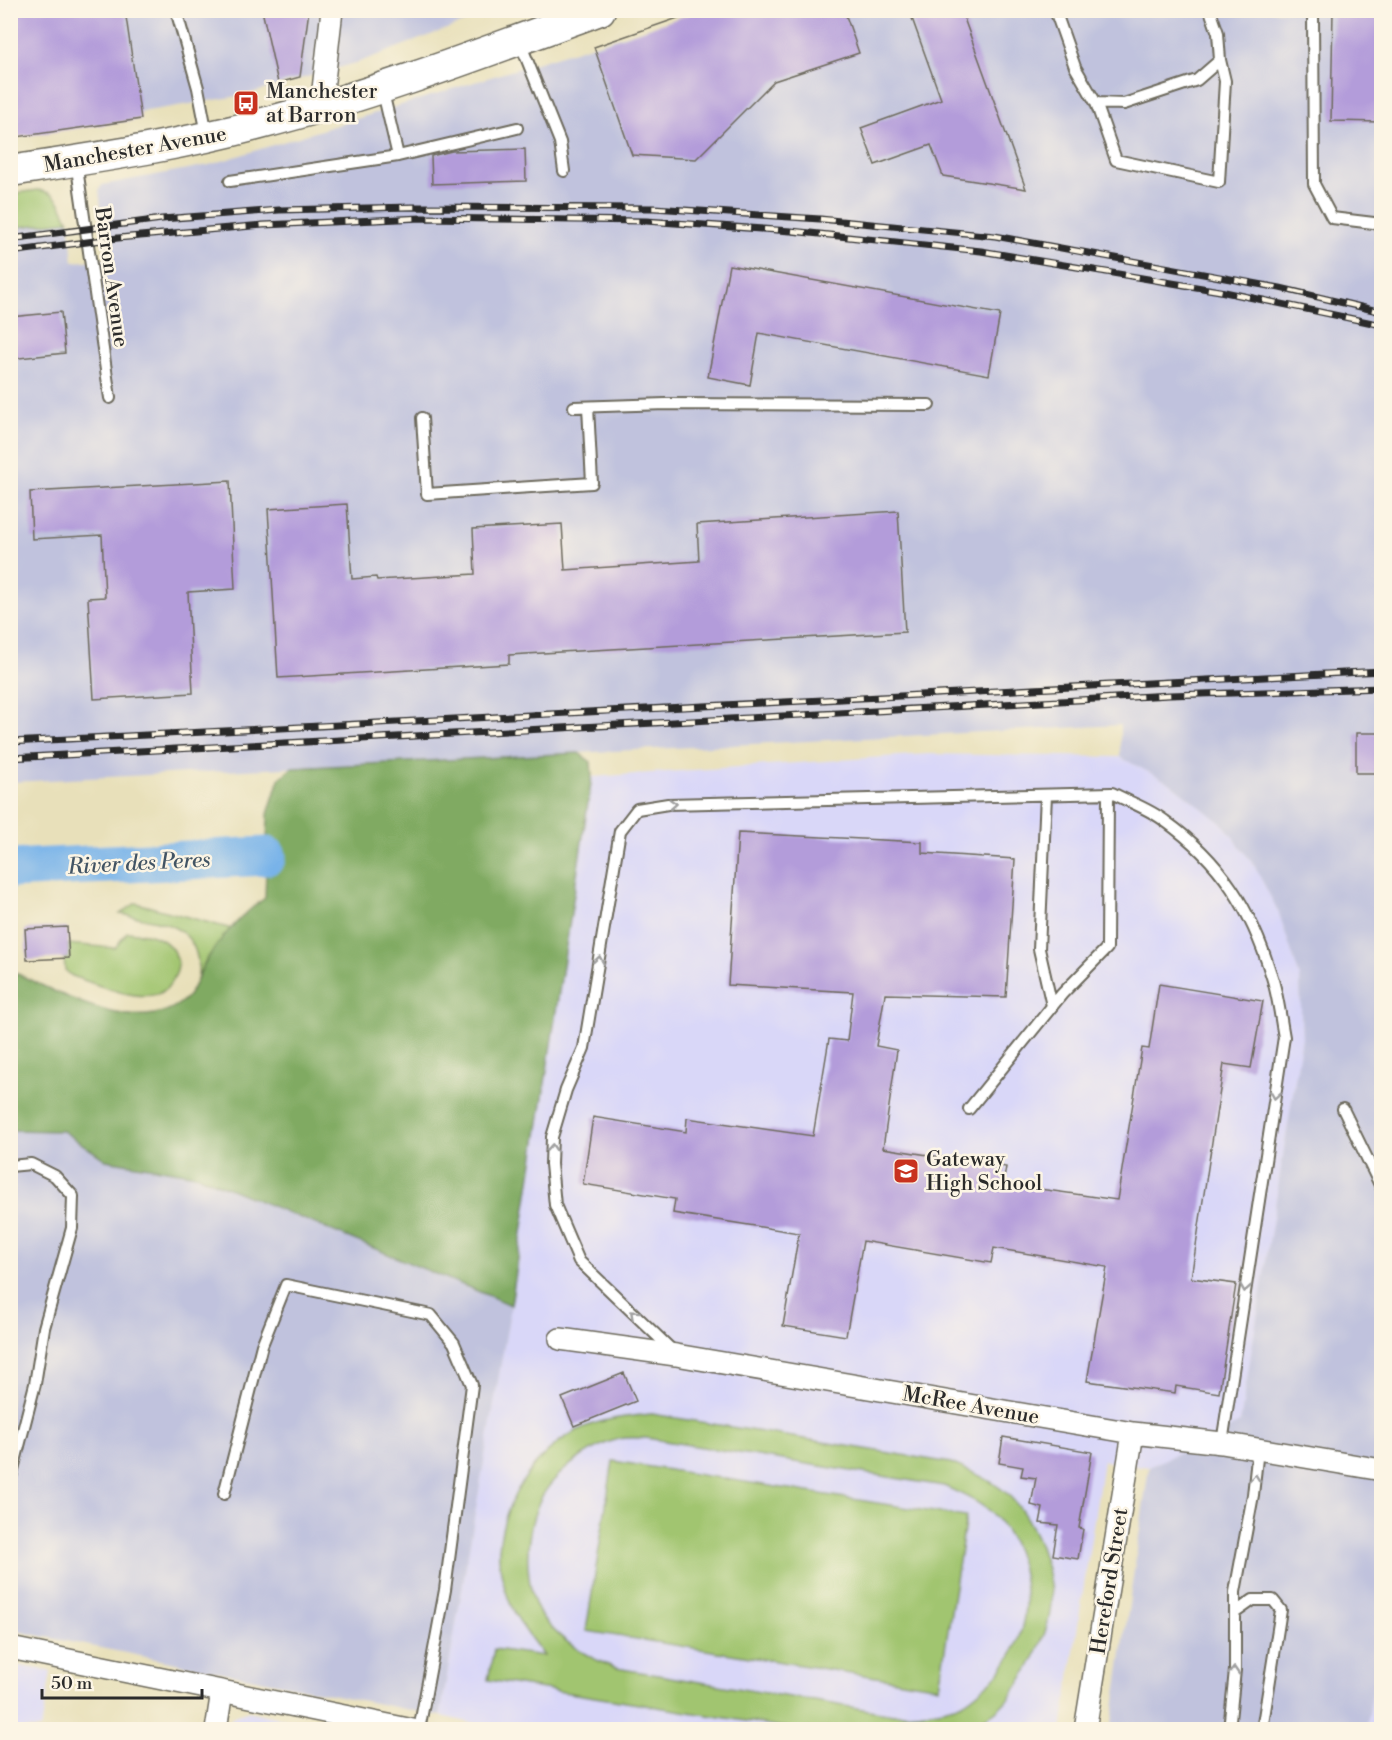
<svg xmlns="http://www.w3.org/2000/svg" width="1392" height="1740" viewBox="0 0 1392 1740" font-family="'Libre Bodoni',serif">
<rect width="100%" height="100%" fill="#fcf5e5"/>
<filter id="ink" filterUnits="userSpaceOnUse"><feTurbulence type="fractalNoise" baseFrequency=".0167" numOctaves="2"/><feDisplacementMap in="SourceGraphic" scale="12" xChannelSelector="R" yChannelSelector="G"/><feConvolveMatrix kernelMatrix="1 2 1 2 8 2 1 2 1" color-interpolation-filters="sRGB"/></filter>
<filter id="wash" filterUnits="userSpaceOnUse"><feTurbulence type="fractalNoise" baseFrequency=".008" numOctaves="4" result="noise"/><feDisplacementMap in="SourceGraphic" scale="24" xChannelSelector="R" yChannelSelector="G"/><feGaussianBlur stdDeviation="1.35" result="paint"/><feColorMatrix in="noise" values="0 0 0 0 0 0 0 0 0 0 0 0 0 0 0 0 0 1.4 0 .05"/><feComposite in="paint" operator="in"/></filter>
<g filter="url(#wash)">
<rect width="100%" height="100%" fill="#e8e0ba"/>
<!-- built -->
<path fill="#d9d7f8" d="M 928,754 L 1120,757 L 1170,783 L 1225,826 L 1254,865 L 1279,913 L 1300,977 L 1302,1038 L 1240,1424 L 1149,1467 L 1103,1461 L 1062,1729 L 505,1730 L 440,1716 L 511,1305 L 592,777 Z
M 1381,1640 L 1381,1729 L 1366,1729 Z
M 14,1665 L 51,1671 L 41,1729 L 11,1729 L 11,1688 Z
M 247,1711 L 331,1729 L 230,1729 L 231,1719 L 237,1714 Z"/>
<!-- industrial -->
<path fill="#c0c2dd" d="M 11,11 L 494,11 L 362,61 L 245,95 L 11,133 Z
M 703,11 L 1381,11 L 1382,1640 L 1366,1729 L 1111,1729 L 1149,1467 L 1240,1423 L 1302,1038 L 1300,977 L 1279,913 L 1254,865 L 1225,826 L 1170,783 L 1120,757 L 1120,725 L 11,782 L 11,228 L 69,221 L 73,262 L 107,259 L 99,190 L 102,185 L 209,165 Z
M 10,1131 L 63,1131 L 106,1160 L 197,1175 L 511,1305 L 440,1716 L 11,1630 Z"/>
<!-- green -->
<path fill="#a1c56f" stroke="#66784d" stroke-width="1.5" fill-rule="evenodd" d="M 38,190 C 59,193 60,204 69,221 L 11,228 L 11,194 Z
M 136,903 L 232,929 L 206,960 L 198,976 C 202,924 160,921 120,914 Z
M 127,932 C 135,933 143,933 150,935 C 170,940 186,960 173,979 C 169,986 165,992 157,994 C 133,1001 94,983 72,976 L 65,970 L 64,958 L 69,958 L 68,944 L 115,948 Z
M 652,1414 L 951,1463 C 969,1471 988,1478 1004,1491 C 1032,1514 1056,1575 1050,1612 C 1046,1641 1019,1692 996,1711 C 989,1717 979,1720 972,1724 L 1003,1729 L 795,1729 L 488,1680 L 494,1649 L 544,1656 C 531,1638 518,1623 510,1603 C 504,1588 498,1565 499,1549 C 503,1501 534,1454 576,1431 C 599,1419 626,1417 652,1414 ZM 646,1438 L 944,1486 C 963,1495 984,1503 998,1520 C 1038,1569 1035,1648 983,1688 C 976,1693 969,1701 960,1704 C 938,1712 917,1714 893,1714 L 616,1668 C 588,1658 561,1641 542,1617 C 532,1603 529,1581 528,1565 C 527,1545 530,1525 537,1507 C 548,1477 589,1446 619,1439 C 627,1437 638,1438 646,1438 Z
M 613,1461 L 966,1517 L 939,1687 L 586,1631 Z"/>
<!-- forest -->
<path fill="#80aa62" stroke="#566a46" stroke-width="1.5" d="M 579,753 L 591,762 L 592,777 L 511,1305 L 197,1175 L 106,1160 L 63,1131 L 11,1130 L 11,971 C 57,991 141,1042 186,998 C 195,989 199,972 206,961 C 220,938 243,913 265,898 L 268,814 L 279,779 L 292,768 Z"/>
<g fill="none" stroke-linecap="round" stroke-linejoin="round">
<!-- river -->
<path stroke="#78b3e9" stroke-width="39" d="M 10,869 L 267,856"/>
</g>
<g id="blocks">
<!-- building -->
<path fill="#b39cda" d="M 10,10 L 125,10 L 141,119 L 10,138 Z
M 262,10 L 309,10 L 300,77 L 278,83 Z
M 701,10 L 844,10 L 859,53 L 774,81 L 696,159 L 632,155 L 594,47 Z
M 909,10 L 961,10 L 1026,189 L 943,176 L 931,145 L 875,165 L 861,128 L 941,99 Z
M 1333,10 L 1382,10 L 1382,122 L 1331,121 Z
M 525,149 L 526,181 L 432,184 L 431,156 L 452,151 Z
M 729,265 L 1000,314 L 989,375 L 759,333 L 750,385 L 708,377 Z
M 61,312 L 65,353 L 10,359 L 10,317 Z
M 230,481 L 235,589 L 188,592 L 193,693 L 94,699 L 88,598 L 105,597 L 102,535 L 32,539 L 30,492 Z
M 347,504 L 352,579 L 376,577 L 377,580 L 475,574 L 473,529 L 562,524 L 565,570 L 699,561 L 697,524 L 898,511 L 905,632 L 509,655 L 509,664 L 278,678 L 268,509 Z
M 1356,733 L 1382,733 L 1382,773 L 1356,773 Z
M 738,833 L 922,842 L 922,853 L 1015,859 L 1006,997 L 885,994 L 876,1046 L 897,1050 L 883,1148 L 1006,1167 L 1003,1184 L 1117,1200 L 1142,1048 L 1149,1049 L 1159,984 L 1263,1001 L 1251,1068 L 1224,1064 L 1191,1278 L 1236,1284 L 1219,1393 L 1176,1386 L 1175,1393 L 1087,1381 L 1107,1267 L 994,1248 L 991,1263 L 863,1241 L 846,1336 L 783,1326 L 799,1233 L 673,1213 L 675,1199 L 583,1184 L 593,1117 L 686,1132 L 687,1118 L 813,1136 L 829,1039 L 847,1041 L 853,992 L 728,985 Z
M 67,927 L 69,958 L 27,960 L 25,929 Z
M 624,1373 L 636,1401 L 574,1426 L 562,1398 Z
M 1003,1437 L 1092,1452 L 1079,1528 L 1083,1529 L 1078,1559 L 1053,1555 L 1058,1525 L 1040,1523 L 1043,1508 L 1031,1505 L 1036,1478 L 1021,1476 L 1023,1467 L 999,1463 Z"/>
</g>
</g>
<g filter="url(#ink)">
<use href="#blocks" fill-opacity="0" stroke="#6d6a5d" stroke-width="1.5"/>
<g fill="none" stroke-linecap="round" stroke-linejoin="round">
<!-- lane casing -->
<g stroke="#6d6a5d" stroke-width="14">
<path id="lane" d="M 176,10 L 198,88 L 207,134
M 1055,10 L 1075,67 L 1096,103 L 1124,104 L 1197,80 L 1220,60 L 1218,33 L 1210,10
M 1313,10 L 1314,184 L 1332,218 L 1382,224
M 519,40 L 560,142 L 564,171
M 382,88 L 398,156 L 517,128
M 1096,103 L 1116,160 L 1219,182 L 1225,81 L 1220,60
M 76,161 L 110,398
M 230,181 L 398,156
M 574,407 L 666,404 L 929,405
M 422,418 L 427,494 L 592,483 L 588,407
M 1046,795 L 1039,949 L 1052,1006
M 969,1109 L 1062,994 L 1107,948 L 1108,794
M 1343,1109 L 1382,1189
M 10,1166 L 31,1164 L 55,1176 L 73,1196 L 72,1228 L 44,1328 L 35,1384 L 10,1481
M 674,1352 L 579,1261 L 555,1205 L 551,1164 L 552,1137 L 566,1090 L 584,1048 L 620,831 L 637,809 L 668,804 L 1112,793 C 1129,802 1150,809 1165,821 C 1221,861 1251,909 1271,974 C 1278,994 1280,1016 1284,1037 L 1222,1443
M 224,1494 L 262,1345 L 286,1285 L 431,1315 L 454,1343 L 472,1385 L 445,1590 L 419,1730
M 1236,1612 L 1253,1600 L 1273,1600 L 1281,1610 L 1262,1730
M 1229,1730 L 1235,1670 L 1235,1592 L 1253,1495 L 1258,1449"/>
</g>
<!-- street casing -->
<g stroke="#6d6a5d" stroke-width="24">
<path id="street" d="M 321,107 L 332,10
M 560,1339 L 676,1355 L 1133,1433 L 1222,1443 L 1382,1470
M 10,1648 L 413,1730
M 216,1730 L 222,1691
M 1085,1730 L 1133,1433"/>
</g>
<!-- secondary casing -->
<g stroke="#6d6a5d" stroke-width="33">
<path id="secondary" d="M 10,171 C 94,158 178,146 260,124 C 376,94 488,51 600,10"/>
</g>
<!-- lane -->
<use href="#lane" stroke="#fff" stroke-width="10"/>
<!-- street -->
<use href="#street" stroke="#fff" stroke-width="21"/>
<!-- secondary -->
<use href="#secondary" stroke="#fff" stroke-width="30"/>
<!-- rail casing -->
<g stroke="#2b2b2b" stroke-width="7">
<path id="rail" d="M 10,239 L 162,219 L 279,210 L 413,207 L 654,208 L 820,219 L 995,236 L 1280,288 L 1382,312
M 10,252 L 118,238 L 263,225 L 422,218 L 646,221 L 791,231 L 981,251 L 1220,291 L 1382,325
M 10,742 L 1382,671
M 10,758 L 1170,695 L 1382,688"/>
</g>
<!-- rail -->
<use href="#rail" stroke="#fcf5e5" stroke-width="4.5" stroke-dasharray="14" stroke-linecap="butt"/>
</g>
<!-- one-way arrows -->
<defs><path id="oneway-chevron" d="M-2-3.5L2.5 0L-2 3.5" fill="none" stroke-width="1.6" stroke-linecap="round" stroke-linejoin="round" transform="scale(1.5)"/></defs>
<g stroke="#a0a0a0">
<use href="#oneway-chevron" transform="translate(673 804) rotate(-3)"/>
<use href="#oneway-chevron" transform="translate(599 960) rotate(-81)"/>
<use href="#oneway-chevron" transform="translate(1275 1095) rotate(99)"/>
<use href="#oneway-chevron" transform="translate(552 1148) rotate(-86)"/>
<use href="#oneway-chevron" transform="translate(1245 1288) rotate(99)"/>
<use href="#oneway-chevron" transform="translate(634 1314) rotate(-138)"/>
<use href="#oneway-chevron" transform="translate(1255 1478) rotate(-83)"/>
<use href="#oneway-chevron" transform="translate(1234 1671) rotate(-87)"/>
</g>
</g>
<!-- icons -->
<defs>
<g id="bus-square" transform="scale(1.35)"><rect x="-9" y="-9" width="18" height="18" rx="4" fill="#c8321e" stroke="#fcf5e5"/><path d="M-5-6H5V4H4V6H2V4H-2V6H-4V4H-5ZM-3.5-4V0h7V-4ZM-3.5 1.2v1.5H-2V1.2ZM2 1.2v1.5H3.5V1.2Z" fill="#fff"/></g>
<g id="school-square" transform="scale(1.35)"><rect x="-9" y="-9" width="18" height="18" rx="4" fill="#c8321e" stroke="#fcf5e5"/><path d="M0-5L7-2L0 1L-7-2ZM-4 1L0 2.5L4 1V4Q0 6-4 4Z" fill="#fff"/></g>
</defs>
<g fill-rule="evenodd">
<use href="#bus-square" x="246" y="103"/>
<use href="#school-square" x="906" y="1171"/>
</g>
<g text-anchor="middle" stroke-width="5" stroke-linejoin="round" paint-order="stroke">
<!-- poi labels -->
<g font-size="21" fill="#2b2b2b" stroke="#fcf5e5" text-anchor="start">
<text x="266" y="98">Manchester<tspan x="266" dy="24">at Barron</tspan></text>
<text x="926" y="1166">Gateway<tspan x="926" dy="24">High School</tspan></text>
</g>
<!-- street labels -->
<g font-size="21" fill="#2b2b2b" stroke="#fcf5e5">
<text transform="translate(135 149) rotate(-10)" y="7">Manchester Avenue</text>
<text transform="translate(112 277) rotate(82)" y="7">Barron Avenue</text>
<text transform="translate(971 1405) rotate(10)" y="7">McRee Avenue</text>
<text transform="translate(1109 1581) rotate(-81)" y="7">Hereford Street</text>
</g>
<!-- water labels -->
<g font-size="22" font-style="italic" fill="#425464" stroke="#fcf5e5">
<text transform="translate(139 862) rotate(-3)" y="8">River des Peres</text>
</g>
</g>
<!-- margin -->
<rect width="1392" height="1740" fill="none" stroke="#fcf5e5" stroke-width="36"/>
<!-- scale -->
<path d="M42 1689v9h160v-9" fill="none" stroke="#2b2b2b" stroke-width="3"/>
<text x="51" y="1689" font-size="18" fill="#2b2b2b" stroke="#fcf5e5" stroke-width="4.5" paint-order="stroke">50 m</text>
</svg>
